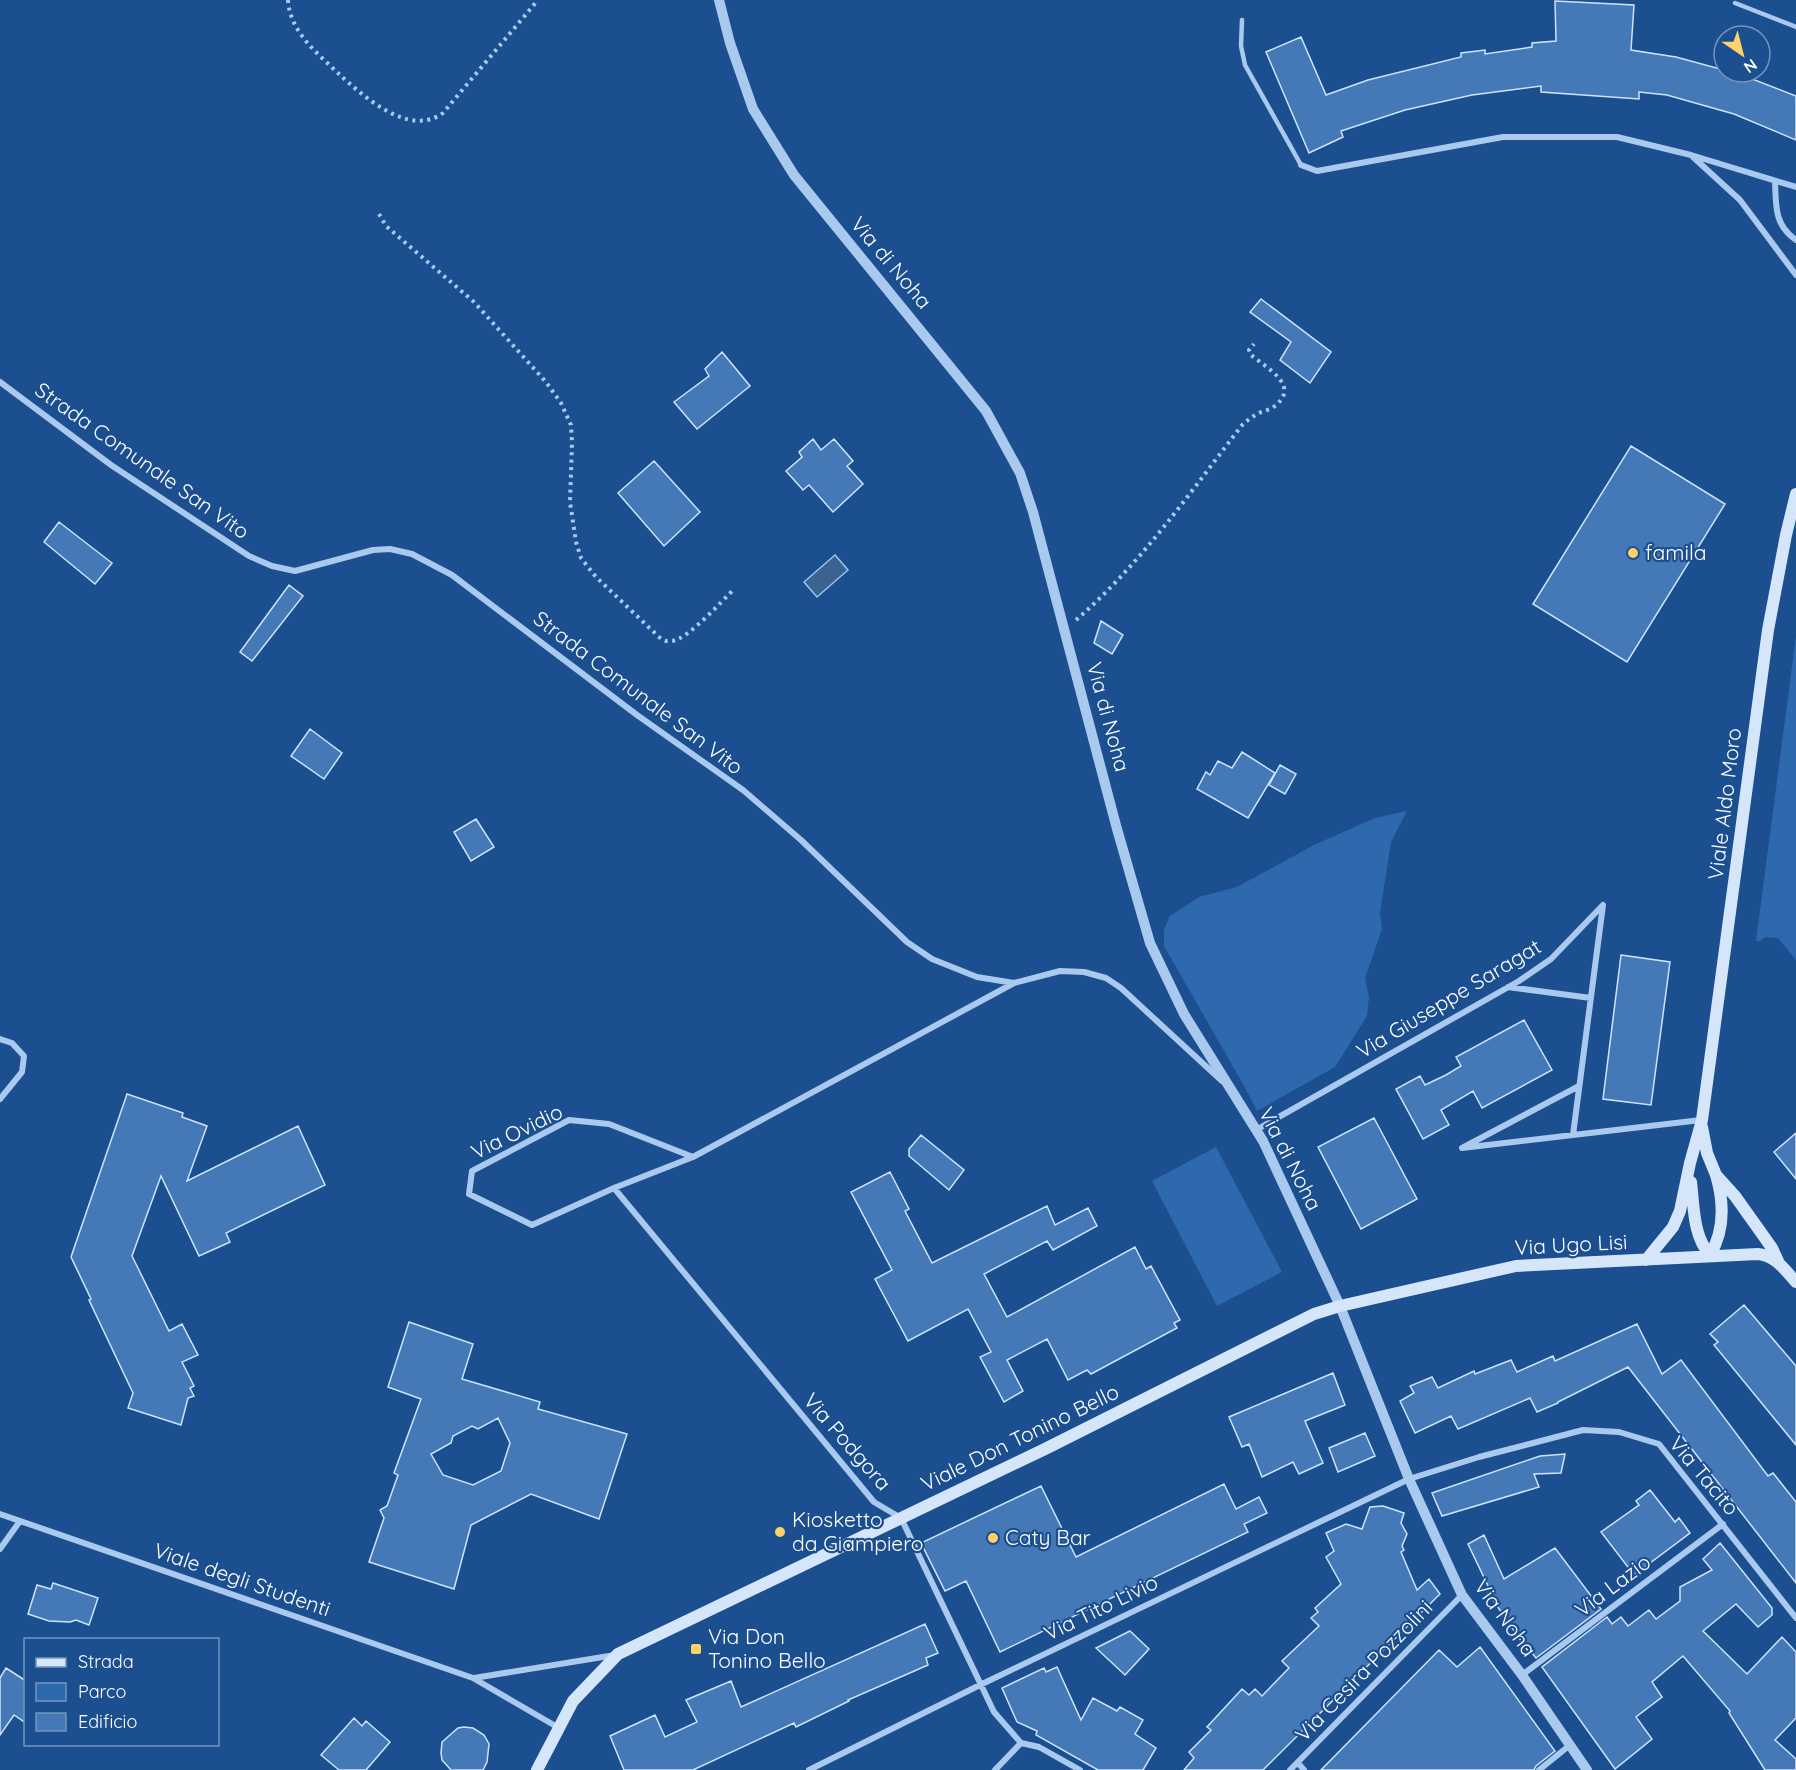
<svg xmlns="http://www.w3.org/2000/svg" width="1796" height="1770" viewBox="0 0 1796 1770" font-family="Quicksand,sans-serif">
<rect width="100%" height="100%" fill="#1b4f8f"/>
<!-- green -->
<path fill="#2e69ad" d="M 1796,636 L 1796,960 L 1778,938 L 1765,937 L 1760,941 L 1756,941 Z
M 1407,811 L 1391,842 L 1380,913 L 1382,929 L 1365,978 L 1369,997 L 1367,1016 L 1335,1067 L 1257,1111 L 1244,1086 L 1164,946 L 1164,929 L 1170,916 L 1199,897 L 1237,887 L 1314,845 L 1375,818 Z
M 1216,1147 L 1282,1272 L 1217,1306 L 1152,1181 Z"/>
<!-- water -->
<path fill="#3c6290" stroke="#9cc4f0" stroke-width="1.5" d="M 835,555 L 848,570 L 817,597 L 804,582 Z"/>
<!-- building -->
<path fill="#4478b7" stroke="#cfe3fa" stroke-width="1.5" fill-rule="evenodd" d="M 1555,1 L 1634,5 L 1631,50 L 1676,57 L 1724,70 L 1724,72 L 1747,77 L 1796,96 L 1796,140 L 1734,114 L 1667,95 L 1639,92 L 1639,99 L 1541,92 L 1541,86 L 1472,95 L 1405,110 L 1341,131 L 1343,137 L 1309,153 L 1266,52 L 1301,37 L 1326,95 L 1368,80 L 1461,57 L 1461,53 L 1485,50 L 1485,54 L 1532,47 L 1532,43 L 1556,41 Z
M 1261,299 L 1331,352 L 1310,383 L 1280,360 L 1291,342 L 1250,312 Z
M 722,352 L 750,386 L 697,429 L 674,402 L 709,376 L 705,369 Z
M 813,439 L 821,450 L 834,439 L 853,461 L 847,466 L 863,484 L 833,512 L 809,485 L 803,490 L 786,471 L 802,457 L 799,452 Z
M 1631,446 L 1725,504 L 1627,662 L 1533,604 Z
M 654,461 L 700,512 L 664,546 L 618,493 Z
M 59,522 L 112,563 L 95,584 L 44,542 Z
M 289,585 L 303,596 L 252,661 L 240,652 Z
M 1101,621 L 1123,635 L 1112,654 L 1094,643 Z
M 310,729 L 342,753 L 324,779 L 291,756 Z
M 1242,752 L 1275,773 L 1248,818 L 1197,789 L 1206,772 L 1210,775 L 1218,761 L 1232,768 Z
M 1280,765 L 1296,774 L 1285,794 L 1269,785 Z
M 476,819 L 494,847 L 471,861 L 454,832 Z
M 1621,955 L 1670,962 L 1651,1105 L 1603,1099 Z
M 1524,1020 L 1552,1070 L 1482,1108 L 1473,1091 L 1441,1110 L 1449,1125 L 1423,1139 L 1396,1089 L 1420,1076 L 1425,1085 L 1446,1075 L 1461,1066 L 1456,1057 Z
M 127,1094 L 183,1113 L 182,1117 L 207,1126 L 187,1181 L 298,1126 L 325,1185 L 226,1233 L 230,1242 L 199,1256 L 161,1176 L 132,1256 L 169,1331 L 182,1324 L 198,1355 L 182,1362 L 194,1386 L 190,1388 L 194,1396 L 188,1398 L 181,1425 L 128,1408 L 133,1393 L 89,1300 L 91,1299 L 71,1257 Z
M 1374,1118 L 1417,1199 L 1361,1229 L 1318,1147 Z
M 1796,1133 L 1796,1179 L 1774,1152 Z
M 921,1135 L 964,1170 L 949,1190 L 909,1156 L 909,1149 Z
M 890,1172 L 909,1209 L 905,1211 L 932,1263 L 1047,1206 L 1055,1225 L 1088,1208 L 1097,1226 L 1053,1250 L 1047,1241 L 984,1274 L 1007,1317 L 1135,1247 L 1146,1269 L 1151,1266 L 1180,1320 L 1174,1323 L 1177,1328 L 1091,1374 L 1087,1370 L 1068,1380 L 1047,1339 L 1007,1360 L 1023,1391 L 1004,1402 L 980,1357 L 991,1352 L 968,1309 L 908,1341 L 875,1279 L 892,1270 L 851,1192 Z
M 1744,1305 L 1796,1366 L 1796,1445 L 1714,1345 L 1718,1342 L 1710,1334 Z
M 409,1322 L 473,1344 L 462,1379 L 540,1402 L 538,1409 L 627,1434 L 599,1519 L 531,1494 L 471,1525 L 454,1589 L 369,1562 L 384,1518 L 380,1510 L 387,1506 L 398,1475 L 394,1473 L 421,1399 L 388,1387 ZM 498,1418 L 510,1443 L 501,1471 L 473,1485 L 443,1475 L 431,1454 L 451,1443 L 453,1436 L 472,1426 L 478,1429 Z
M 1637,1324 L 1662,1374 L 1681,1360 L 1768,1476 L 1773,1473 L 1796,1502 L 1796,1583 L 1628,1367 L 1558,1402 L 1558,1403 L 1537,1412 L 1530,1398 L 1458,1429 L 1451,1416 L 1415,1433 L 1400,1401 L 1414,1393 L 1410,1386 L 1432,1377 L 1438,1388 L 1474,1371 L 1475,1374 L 1511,1360 L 1517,1372 L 1553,1356 L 1555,1361 Z
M 1333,1373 L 1345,1405 L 1305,1421 L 1323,1463 L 1299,1474 L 1293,1462 L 1262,1477 L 1249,1444 L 1242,1447 L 1229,1417 Z
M 1365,1433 L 1375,1456 L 1338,1472 L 1329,1448 Z
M 1565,1454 L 1561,1473 L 1534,1474 L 1539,1487 L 1442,1516 L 1432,1493 L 1540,1456 Z
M 1224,1484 L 1236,1509 L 1259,1497 L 1267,1513 L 1244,1524 L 1248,1532 L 1000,1652 L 966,1581 L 945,1591 L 921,1543 L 1041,1486 L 1076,1557 Z
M 1650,1490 L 1675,1522 L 1679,1518 L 1690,1533 L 1634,1575 L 1601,1532 L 1639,1505 L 1636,1501 Z
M 1383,1506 L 1404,1513 L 1401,1523 L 1407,1534 L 1402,1546 L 1404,1550 L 1401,1552 L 1417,1590 L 1429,1579 L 1440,1594 L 1263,1770 L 1184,1770 L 1194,1758 L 1189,1752 L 1211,1730 L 1207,1727 L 1242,1689 L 1249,1695 L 1255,1689 L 1262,1696 L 1289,1668 L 1282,1661 L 1319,1626 L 1311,1618 L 1318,1612 L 1315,1608 L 1341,1584 L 1326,1557 L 1334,1551 L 1326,1533 L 1346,1524 L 1362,1529 L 1370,1507 Z
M 1484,1535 L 1504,1579 L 1555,1548 L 1601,1609 L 1536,1658 L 1532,1653 L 1530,1654 L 1486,1590 L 1489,1588 L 1468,1544 Z
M 1720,1543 L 1772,1608 L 1772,1615 L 1758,1627 L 1736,1604 L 1703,1631 L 1747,1674 L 1782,1637 L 1796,1652 L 1796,1718 L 1775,1740 L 1796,1759 L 1796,1770 L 1765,1770 L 1729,1713 L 1730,1711 L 1683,1656 L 1652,1682 L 1662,1697 L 1636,1717 L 1652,1739 L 1615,1769 L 1542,1667 L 1607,1617 L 1612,1624 L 1621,1617 L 1628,1626 L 1649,1610 L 1656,1619 L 1680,1601 L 1680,1587 L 1712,1570 L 1703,1559 Z
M 53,1583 L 98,1598 L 89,1625 L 76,1620 L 70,1622 L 49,1621 L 28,1614 L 37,1585 L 51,1589 Z
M 925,1624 L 938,1653 L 926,1658 L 928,1665 L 848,1700 L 849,1701 L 796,1727 L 794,1723 L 693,1770 L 624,1770 L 610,1736 L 655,1715 L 665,1737 L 697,1722 L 686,1700 L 731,1681 L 741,1707 Z
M 1130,1631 L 1149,1649 L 1125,1675 L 1096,1648 Z
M 1480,1647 L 1555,1751 L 1536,1766 L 1534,1770 L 1321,1770 L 1439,1650 L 1457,1667 Z
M 1057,1667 L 1081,1720 L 1093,1698 L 1117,1711 L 1120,1707 L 1143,1720 L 1135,1734 L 1156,1748 L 1143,1770 L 1098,1770 L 1036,1735 L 1037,1731 L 1017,1722 L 1002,1688 L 1044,1668 L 1046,1672 Z
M 6,1668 L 26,1681 L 26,1723 L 14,1715 L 0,1735 L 0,1678 Z
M 354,1718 L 362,1726 L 366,1721 L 390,1742 L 366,1770 L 339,1770 L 321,1755 Z
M 464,1727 L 473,1728 L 484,1735 L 489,1744 L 487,1762 L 483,1770 L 451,1770 L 442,1760 L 441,1753 L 442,1742 L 458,1728 Z"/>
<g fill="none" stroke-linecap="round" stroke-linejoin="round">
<!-- path -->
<path stroke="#a9c9ee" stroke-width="4" stroke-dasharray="3 4.5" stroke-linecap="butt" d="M 288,0 C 290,32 317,53 339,74 C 363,96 409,138 443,113 L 538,0
M 379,214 L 386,226 L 474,302 L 546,382 L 561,403 L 571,425 L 572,443 L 570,502 L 576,542 L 581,558 L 596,577 L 659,637 C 663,640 666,642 672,641 C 688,639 722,601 734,589
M 1076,620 C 1141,564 1191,491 1243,424 C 1248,420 1253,416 1259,413 C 1263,411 1268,410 1272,408 C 1303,387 1268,369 1251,355 L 1249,350 L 1254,344"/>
<!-- service -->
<path stroke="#a9c9ee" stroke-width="4.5" d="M 1735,3 L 1796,27
M 1242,20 L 1241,46 L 1245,65 L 1301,165"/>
<!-- minor -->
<path stroke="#a9c9ee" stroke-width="6" d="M 1693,157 L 1740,200 L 1796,275
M 1301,165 L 1317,171 L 1503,137 L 1617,137 L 1691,155 L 1796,187
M 1775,181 C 1776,205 1774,225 1796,240
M 0,382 L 111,465 L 249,556 L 272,566 L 295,571 L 373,550 L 390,549 L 412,554 L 452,575 L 637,715 L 743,790 L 801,840 L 907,942 L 932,959 L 977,977 L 1014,983 L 1060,971 L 1084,972 L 1106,978 L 1121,988 L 1222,1081
M 1508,987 L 1591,998
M 0,1039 L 12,1043 L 24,1056 L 22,1072 L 0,1099
M 1579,1086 L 1462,1148 L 1701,1120
M 1256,1130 L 1519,981 L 1551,959 L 1603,905 L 1573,1135
M 693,1157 L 609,1124 L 569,1120 L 472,1171 L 469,1194 L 532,1225 L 614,1188 L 693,1157 L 1014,983
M 614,1188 L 874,1502 L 901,1518 L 994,1712 L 1021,1743 L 1039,1747 L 1080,1770
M 0,1514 L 473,1678 L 559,1728
M 0,1549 L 20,1521
M 1522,1675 L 1723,1524
M 474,1678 L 615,1655
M 1298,1763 L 1304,1770
M 809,1770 L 980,1685 L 1409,1479 L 1479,1457 L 1583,1430 L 1619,1432 L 1659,1444 L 1796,1618
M 995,1770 L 1021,1743
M 1290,1770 L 1462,1595
M 1539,1770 L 1570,1745"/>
<!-- tertiary -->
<path stroke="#a9c9ee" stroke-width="10" d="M 719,0 L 730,43 L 753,109 L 794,175 L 986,411 L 1020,473 L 1033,512 L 1117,829 L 1150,943 L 1184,1014 L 1263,1141 L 1340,1306 L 1409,1479 L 1462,1595 L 1522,1675 L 1587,1770"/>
<!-- secondary -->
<path stroke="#d6e6fa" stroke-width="12" d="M 1702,1127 L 1707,1153 L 1716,1175 L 1735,1196 L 1772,1248 L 1778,1261
M 1691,1182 C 1694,1207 1693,1236 1710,1255 C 1725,1230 1724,1202 1716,1175
M 1646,1260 L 1673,1227 L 1680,1211 L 1690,1163 L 1702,1120 L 1768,630 L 1786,535 L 1796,494
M 537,1770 L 573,1701 L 618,1654 L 1045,1449 L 1314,1314 L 1340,1306 L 1516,1266 L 1758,1254 C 1776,1256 1785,1270 1796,1282"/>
</g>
<!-- markers -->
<g fill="#ffd166" stroke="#1b4f8f" stroke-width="2">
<circle cx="1633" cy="553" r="6"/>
<circle cx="780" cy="1532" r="6"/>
<circle cx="993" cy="1538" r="6"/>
<rect x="690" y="1643" width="12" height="12" rx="3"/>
</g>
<g text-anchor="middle" stroke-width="4.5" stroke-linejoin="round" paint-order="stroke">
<!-- street labels -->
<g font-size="21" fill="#fff" stroke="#1b4f8f">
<text transform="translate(891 263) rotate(50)" y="7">Via di Noha</text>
<text transform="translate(142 461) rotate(35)" y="7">Strada Comunale San Vito</text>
<text transform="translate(638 693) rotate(37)" y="7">Strada Comunale San Vito</text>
<text transform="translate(1108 717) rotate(75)" y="7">Via di Noha</text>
<text transform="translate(1725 804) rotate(-83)" y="7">Viale Aldo Moro</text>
<text transform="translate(1449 999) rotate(-31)" y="7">Via Giuseppe Saragat</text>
<text transform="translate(517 1132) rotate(-26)" y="7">Via Ovidio</text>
<text transform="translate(1290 1159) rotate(63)" y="7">Via di Noha</text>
<text transform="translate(1571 1245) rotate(-3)" y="7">Via Ugo Lisi</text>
<text transform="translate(1020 1438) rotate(-26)" y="7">Viale Don Tonino Bello</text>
<text transform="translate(847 1442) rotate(49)" y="7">Via Podgora</text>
<text transform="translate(1704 1476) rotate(50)" y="7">Via Tacito</text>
<text transform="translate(242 1580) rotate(19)" y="7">Viale degli Studenti</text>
<text transform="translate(1613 1586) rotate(-37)" y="7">Via Lazio</text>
<text transform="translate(1101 1608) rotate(-26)" y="7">Via Tito Livio</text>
<text transform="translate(1505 1618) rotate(54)" y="7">Via Noha</text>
<text transform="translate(1364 1671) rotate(-46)" y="7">Via Cesira Pozzolini</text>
</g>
<!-- poi labels -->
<g font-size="21" fill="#fff" stroke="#1b4f8f" text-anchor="start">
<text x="1645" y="560">famila</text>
<text x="792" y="1527">Kiosketto<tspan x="792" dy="24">da Giampiero</tspan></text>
<text x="1005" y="1545">Caty Bar</text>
<text x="708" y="1644">Via Don<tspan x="708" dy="24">Tonino Bello</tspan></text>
</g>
</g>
<!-- legend -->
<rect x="24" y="1638" width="195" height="108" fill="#1b4f8f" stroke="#7695bc" stroke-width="1.5"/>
<rect x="36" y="1658" width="30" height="9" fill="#d6e6fa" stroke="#7695bc" stroke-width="1.5"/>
<text x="78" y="1668" font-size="18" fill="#ffffff">Strada</text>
<rect x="36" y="1683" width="30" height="18" fill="#2e69ad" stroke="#7695bc" stroke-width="1.5"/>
<text x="78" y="1698" font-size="18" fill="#ffffff">Parco</text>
<rect x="36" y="1713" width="30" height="18" fill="#4478b7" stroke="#7695bc" stroke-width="1.5"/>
<text x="78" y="1728" font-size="18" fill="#ffffff">Edificio</text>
<!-- north arrow -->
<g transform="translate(1742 54) rotate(145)"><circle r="28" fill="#1b4f8f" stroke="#7695bc" stroke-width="1.5"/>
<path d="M0-4.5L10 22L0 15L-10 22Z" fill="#ffd166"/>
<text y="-9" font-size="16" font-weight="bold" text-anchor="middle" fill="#ffffff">N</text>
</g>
</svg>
